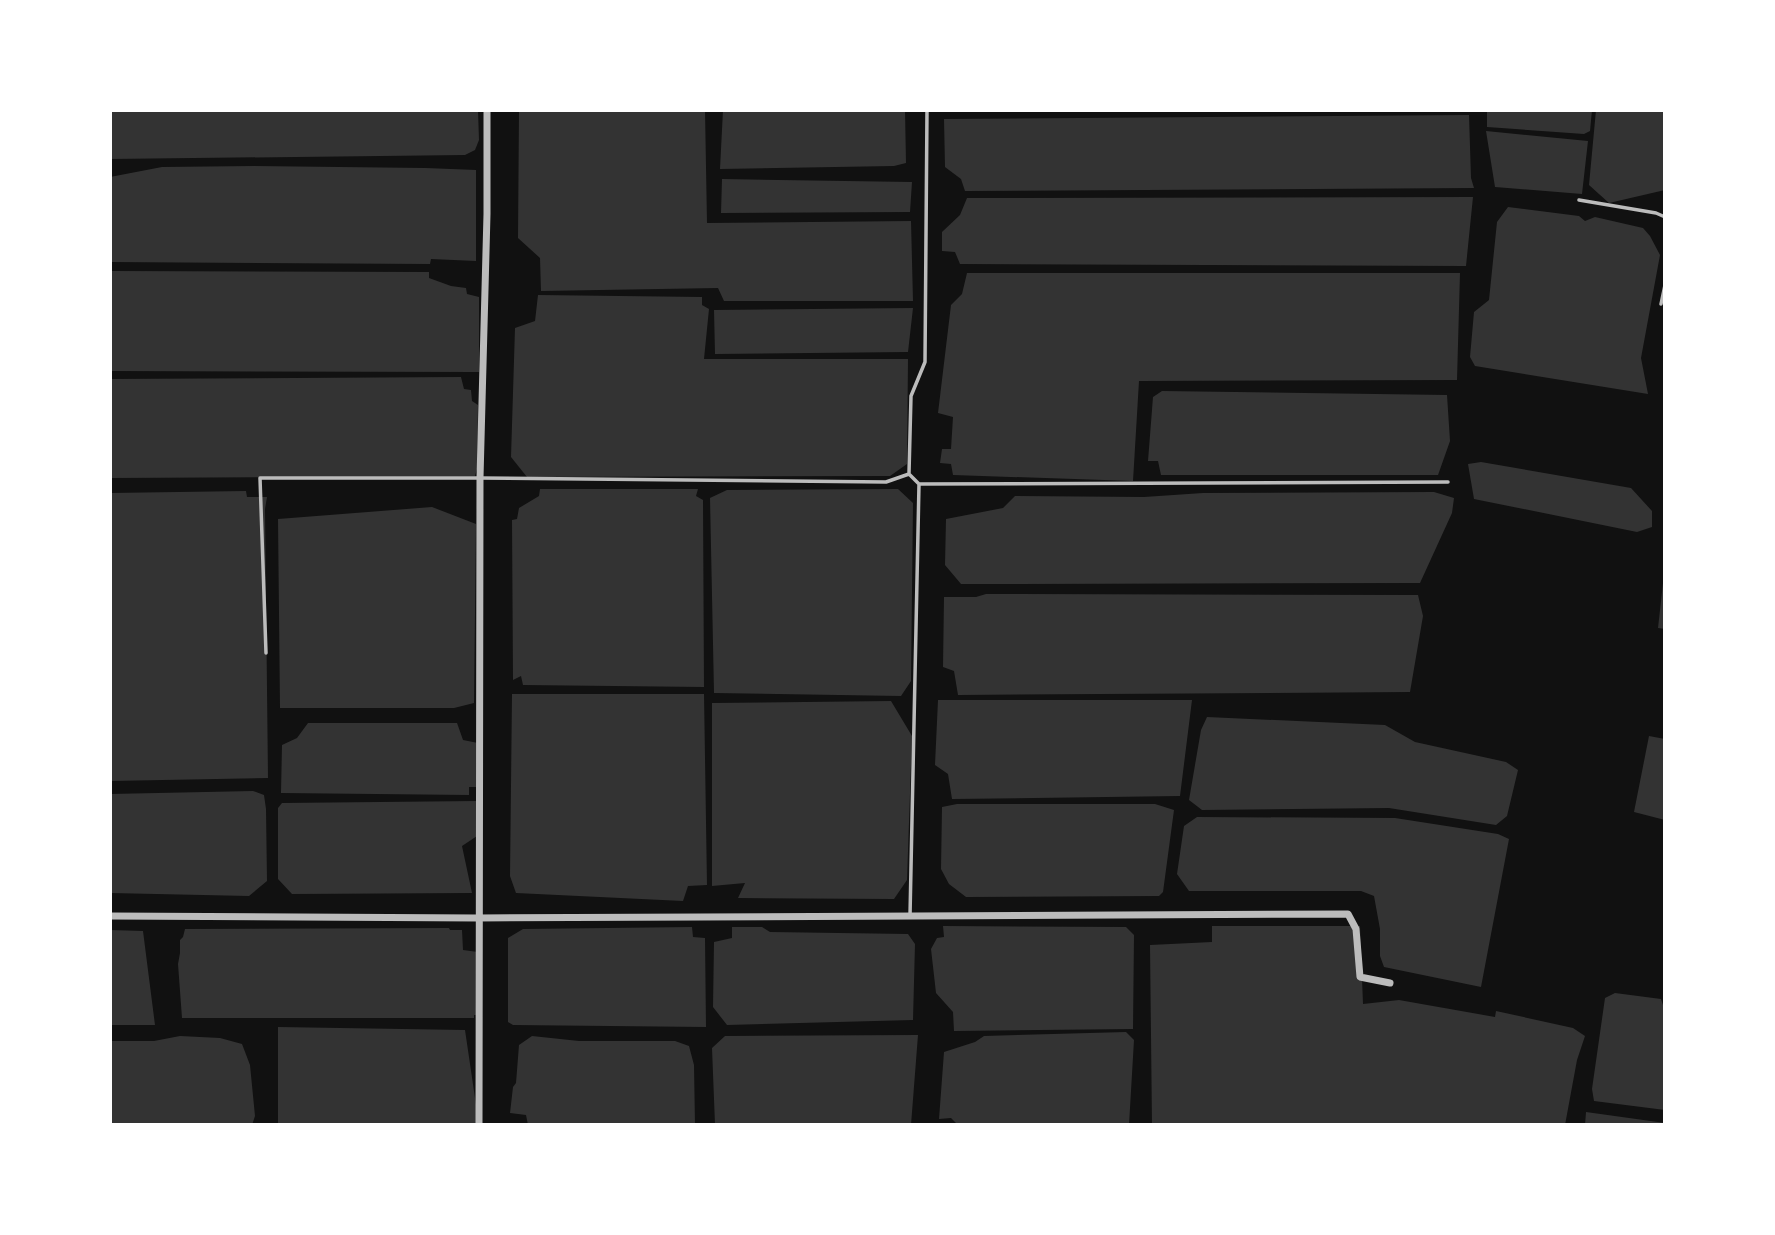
<svg xmlns="http://www.w3.org/2000/svg" width="1775" height="1235" viewBox="0 0 1775 1235" font-family="Ubuntu,sans-serif">
<rect width="100%" height="100%" fill="#111"/>
<!-- water -->
<path fill="#333" d="M 110,110 L 478,110 L 479,140 L 475,150 L 465,155 L 110,159 Z
M 519,110 L 705,110 L 707,223 L 911,221 L 913,301 L 724,301 L 718,288 L 541,291 L 540,258 L 518,238 Z
M 723,110 L 905,110 L 906,163 L 894,166 L 720,169 Z
M 1487,110 L 1592,110 L 1590,131 L 1584,134 L 1487,127 Z
M 1596,110 L 1665,110 L 1665,190 L 1609,203 L 1589,185 Z
M 1469,115 L 1471,178 L 1474,188 L 965,191 L 961,179 L 945,167 L 944,119 Z
M 1486,131 L 1588,141 L 1582,194 L 1495,187 Z
M 254,166 L 425,168 L 476,170 L 476,261 L 431,259 L 430,264 L 110,262 L 110,177 L 162,167 Z
M 722,179 L 912,182 L 910,212 L 721,213 Z
M 1473,197 L 1466,266 L 960,264 L 955,252 L 942,251 L 942,232 L 960,215 L 967,198 Z
M 1508,207 L 1579,216 L 1585,221 L 1595,217 L 1643,228 L 1650,236 L 1660,255 L 1641,358 L 1648,394 L 1475,366 L 1470,357 L 1474,312 L 1489,300 L 1497,222 Z
M 110,271 L 429,272 L 429,278 L 451,286 L 466,288 L 467,294 L 479,297 L 479,372 L 110,371 Z
M 967,273 L 1460,273 L 1457,380 L 1139,381 L 1133,481 L 953,475 L 951,464 L 940,463 L 942,449 L 951,449 L 953,417 L 938,413 L 951,305 L 962,294 Z
M 538,295 L 702,297 L 702,305 L 709,309 L 704,359 L 908,359 L 907,464 L 890,476 L 527,477 L 511,457 L 515,328 L 535,321 Z
M 913,308 L 908,352 L 715,354 L 714,310 Z
M 461,377 L 464,389 L 471,390 L 472,401 L 478,405 L 477,469 L 475,476 L 110,478 L 110,379 Z
M 1162,391 L 1447,395 L 1450,441 L 1438,475 L 1161,475 L 1158,461 L 1148,461 L 1153,397 Z
M 1481,462 L 1631,488 L 1652,511 L 1652,527 L 1637,532 L 1474,499 L 1468,464 Z
M 540,489 L 698,489 L 696,496 L 703,500 L 704,687 L 523,685 L 521,676 L 513,680 L 512,520 L 517,519 L 519,508 L 539,496 Z
M 898,489 L 913,503 L 911,681 L 901,696 L 714,693 L 710,498 L 727,490 Z
M 246,491 L 247,497 L 267,497 L 265,509 L 268,778 L 110,781 L 110,493 Z
M 1434,492 L 1454,498 L 1452,513 L 1420,583 L 961,584 L 945,565 L 946,519 L 1003,508 L 1015,496 L 1144,497 L 1203,493 Z
M 432,507 L 476,524 L 474,703 L 454,708 L 280,708 L 278,519 Z
M 1665,565 L 1665,629 L 1658,628 Z
M 986,594 L 1418,595 L 1423,616 L 1410,692 L 958,695 L 954,671 L 943,667 L 944,597 L 976,597 Z
M 512,694 L 704,694 L 707,885 L 688,886 L 683,901 L 516,893 L 510,876 Z
M 938,700 L 1192,700 L 1180,796 L 952,799 L 948,774 L 935,765 Z
M 891,701 L 912,736 L 907,880 L 894,899 L 738,898 L 745,883 L 712,886 L 712,703 Z
M 1207,717 L 1385,725 L 1415,742 L 1506,762 L 1518,770 L 1507,816 L 1496,825 L 1389,808 L 1202,810 L 1189,800 L 1201,730 Z
M 308,723 L 457,723 L 463,740 L 478,743 L 476,787 L 469,787 L 469,795 L 281,793 L 282,745 L 297,738 Z
M 1649,736 L 1665,739 L 1665,820 L 1634,812 Z
M 253,791 L 264,795 L 266,809 L 267,881 L 249,896 L 110,893 L 110,794 Z
M 477,801 L 477,836 L 462,846 L 472,893 L 292,894 L 278,879 L 278,808 L 282,803 Z
M 957,804 L 1155,804 L 1174,810 L 1163,892 L 1159,896 L 966,897 L 949,884 L 941,869 L 942,807 Z
M 1197,817 L 1395,818 L 1498,834 L 1509,839 L 1481,987 L 1384,967 L 1380,956 L 1380,929 L 1374,896 L 1361,891 L 1189,891 L 1177,874 L 1184,826 Z
M 943,926 L 1126,927 L 1134,935 L 1133,1029 L 954,1031 L 953,1012 L 936,993 L 931,949 L 937,938 L 944,937 Z
M 1212,926 L 1360,926 L 1363,1004 L 1399,1000 L 1495,1017 L 1496,1011 L 1573,1028 L 1585,1036 L 1577,1060 L 1565,1125 L 1152,1125 L 1150,945 L 1212,942 Z
M 692,927 L 693,937 L 705,938 L 706,1027 L 513,1025 L 508,1022 L 508,938 L 523,929 Z
M 732,927 L 762,927 L 770,932 L 908,934 L 915,944 L 913,1020 L 727,1025 L 713,1007 L 714,942 L 732,938 Z
M 449,928 L 450,930 L 462,930 L 463,950 L 478,952 L 479,1015 L 474,1015 L 474,1018 L 182,1018 L 178,964 L 180,953 L 180,940 L 183,937 L 185,929 Z
M 110,930 L 143,931 L 155,1025 L 110,1025 Z
M 1615,993 L 1661,999 L 1663,1005 L 1665,1005 L 1665,1110 L 1594,1101 L 1592,1089 L 1605,998 Z
M 278,1027 L 465,1030 L 479,1125 L 278,1125 Z
M 1126,1032 L 1134,1040 L 1129,1125 L 958,1125 L 951,1118 L 939,1119 L 944,1052 L 975,1042 L 984,1036 Z
M 918,1035 L 911,1125 L 715,1125 L 712,1048 L 725,1036 Z
M 180,1036 L 220,1038 L 242,1044 L 250,1065 L 255,1116 L 252,1125 L 110,1125 L 110,1041 L 154,1041 Z
M 532,1036 L 579,1041 L 675,1041 L 689,1046 L 694,1065 L 695,1125 L 528,1125 L 526,1115 L 510,1113 L 513,1087 L 516,1083 L 519,1045 Z
M 1586,1112 L 1665,1123 L 1665,1125 L 1585,1125 Z"/>
<g fill="none" stroke-linecap="round" stroke-linejoin="round">
<!-- service -->
<path stroke="#bcbcbc" stroke-width="3.5" d="M 1579,200 L 1656,213 L 1665,217
M 1661,304 L 1665,285
M 909,473 L 911,396 L 925,362 L 927,110
M 266,653 L 260,478 L 480,478 L 886,482 L 909,474 L 919,484 L 1448,482
M 910,916 L 919,484"/>
<!-- minor -->
<path stroke="#bcbcbc" stroke-width="7" d="M 110,916 L 478,918 L 1348,914 L 1356,929 L 1360,977 L 1390,983
M 479,1125 L 480,478 L 487,214 L 487,110"/>
</g>
<!-- border -->
<rect width="1775" height="1235" fill="none" stroke="#ffffff" stroke-width="224"/>
</svg>
